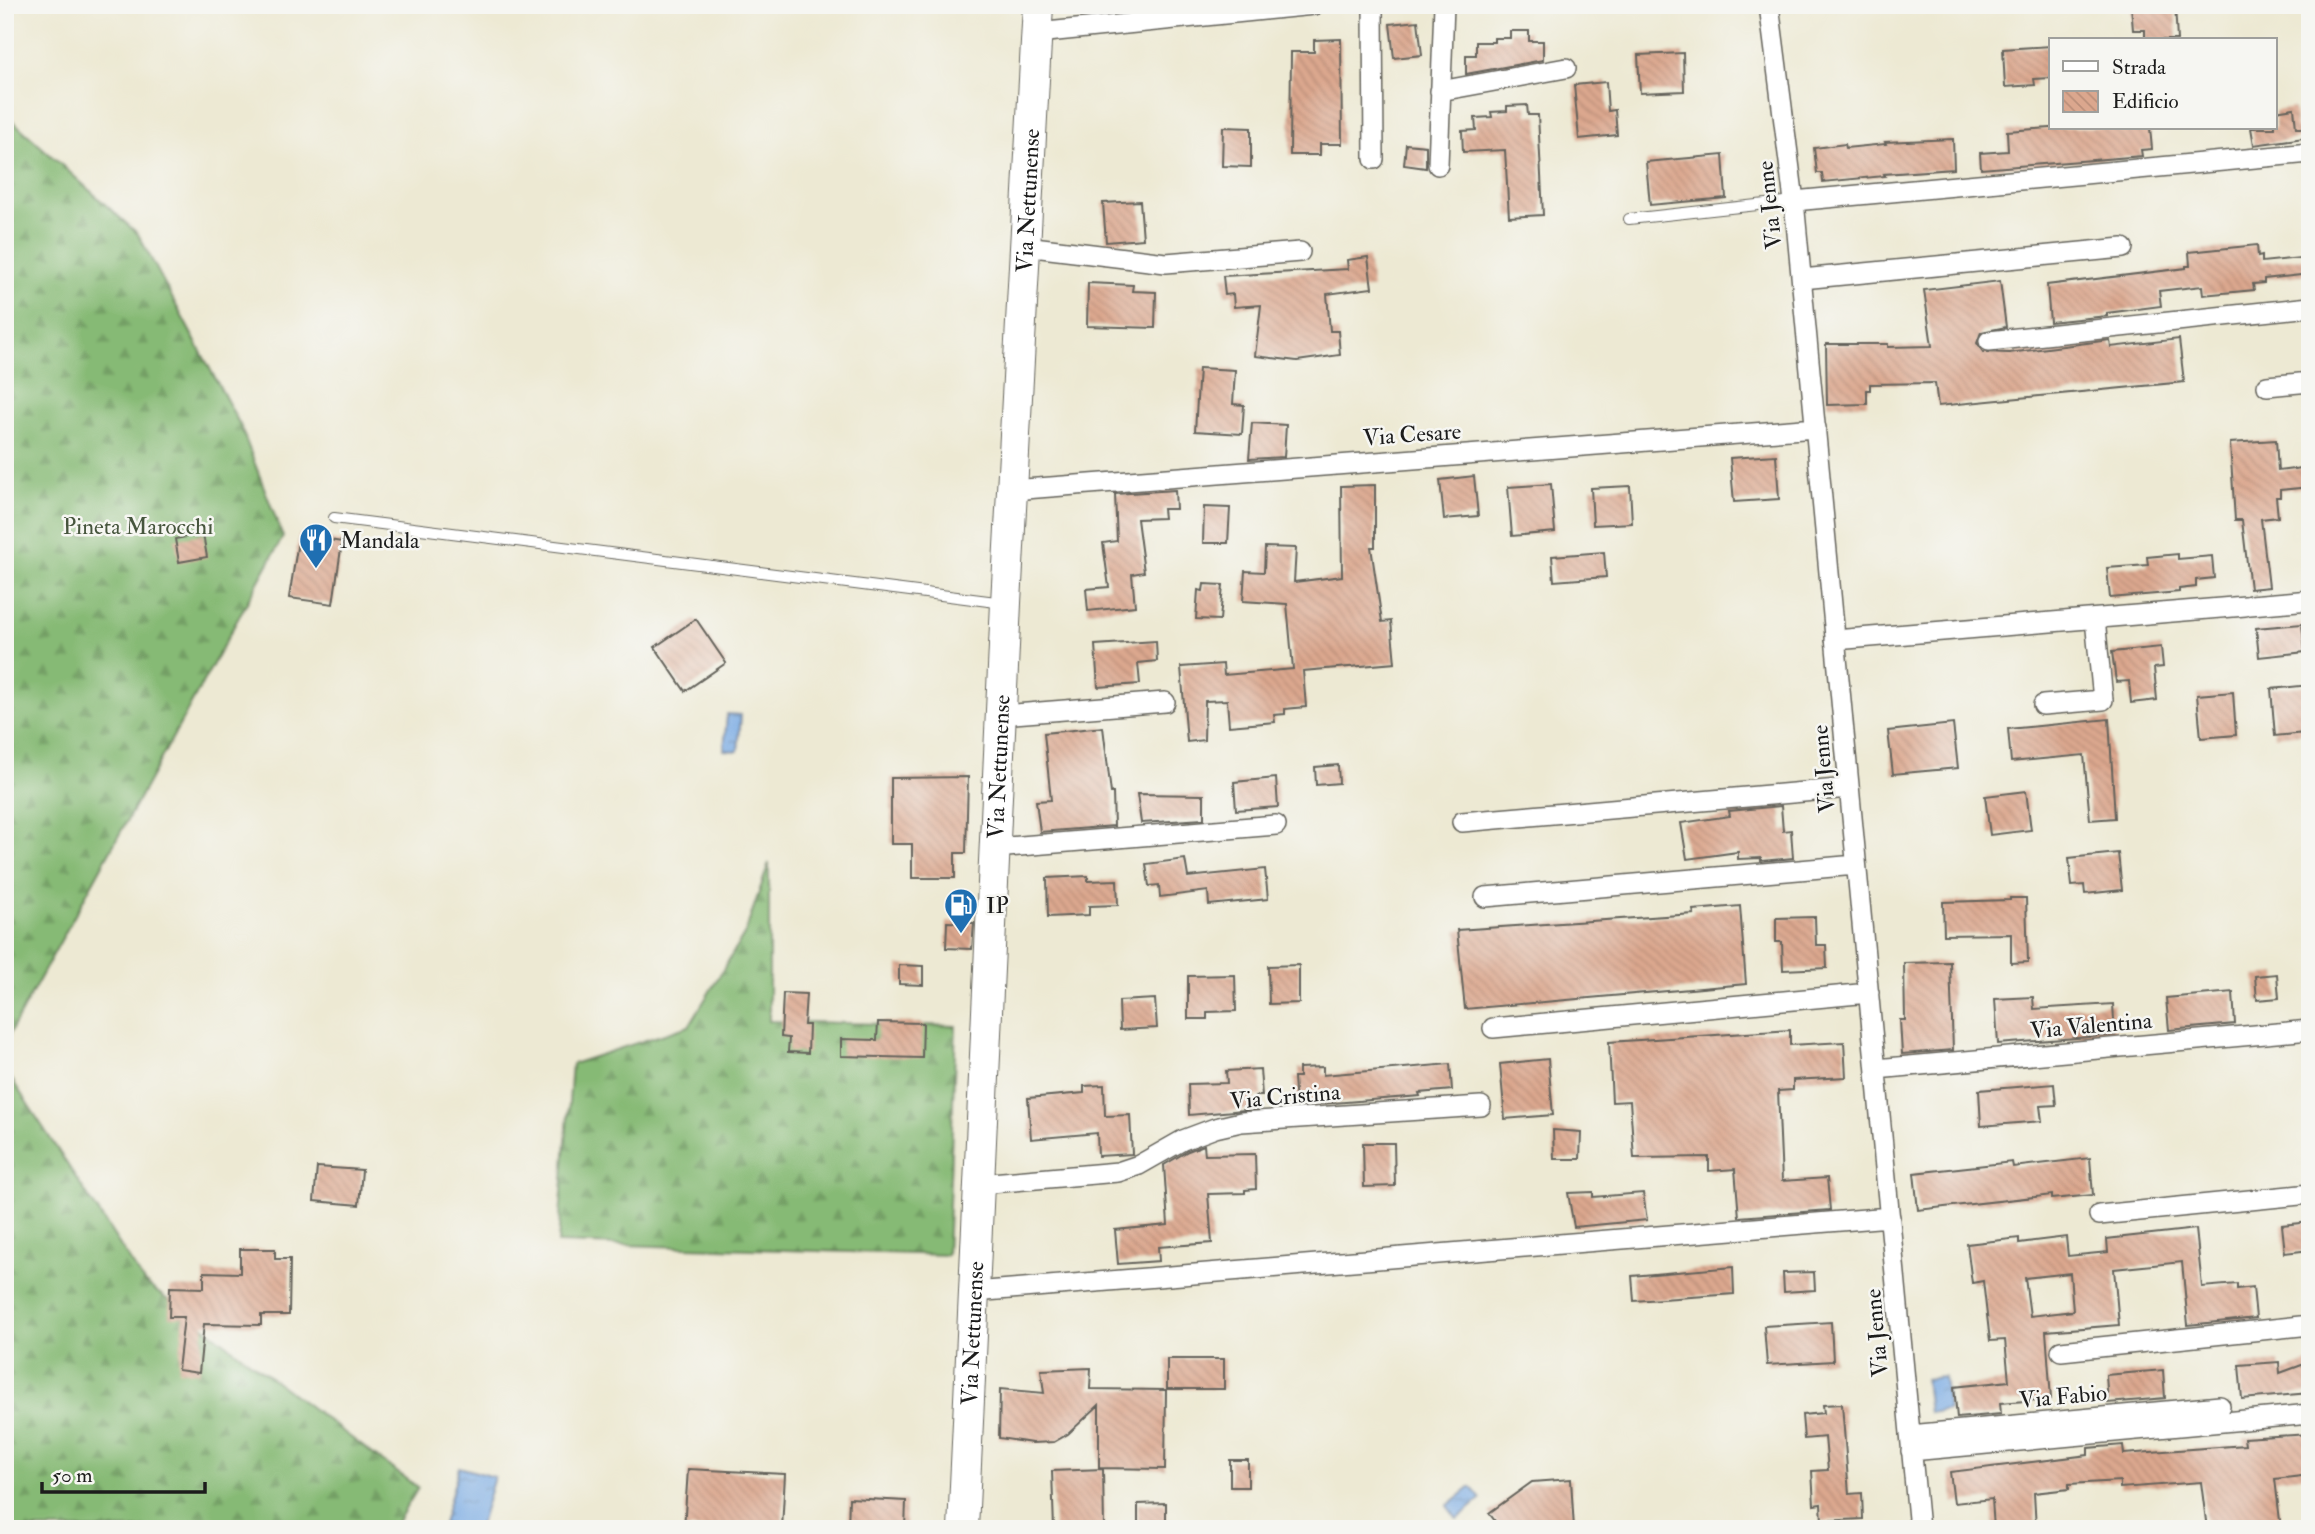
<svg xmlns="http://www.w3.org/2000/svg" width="2315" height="1534" viewBox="0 0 2315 1534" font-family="'IM FELL Double Pica',serif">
<defs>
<pattern id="forest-firs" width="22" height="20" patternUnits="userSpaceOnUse" patternTransform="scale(1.75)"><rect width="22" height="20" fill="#86ba75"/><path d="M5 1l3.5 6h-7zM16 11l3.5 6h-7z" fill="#739f65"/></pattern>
<pattern id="water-ripples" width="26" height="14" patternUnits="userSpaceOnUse" patternTransform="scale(1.75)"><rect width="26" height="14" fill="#77a9e3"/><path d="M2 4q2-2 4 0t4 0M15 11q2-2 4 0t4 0" fill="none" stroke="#6189b7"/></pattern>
<pattern id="building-back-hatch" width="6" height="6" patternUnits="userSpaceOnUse" patternTransform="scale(1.75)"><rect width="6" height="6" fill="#dba78e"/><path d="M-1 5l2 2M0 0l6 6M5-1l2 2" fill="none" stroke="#bb8f7a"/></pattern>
</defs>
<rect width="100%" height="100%" fill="#f6f6f2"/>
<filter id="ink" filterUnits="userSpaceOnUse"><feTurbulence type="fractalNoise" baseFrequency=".0143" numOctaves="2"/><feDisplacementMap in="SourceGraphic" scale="14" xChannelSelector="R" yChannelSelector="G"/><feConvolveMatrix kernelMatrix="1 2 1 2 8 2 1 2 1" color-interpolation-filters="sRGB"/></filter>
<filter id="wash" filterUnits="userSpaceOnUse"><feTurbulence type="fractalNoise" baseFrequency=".00686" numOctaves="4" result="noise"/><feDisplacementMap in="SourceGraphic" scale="28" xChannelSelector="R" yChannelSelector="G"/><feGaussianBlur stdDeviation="1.57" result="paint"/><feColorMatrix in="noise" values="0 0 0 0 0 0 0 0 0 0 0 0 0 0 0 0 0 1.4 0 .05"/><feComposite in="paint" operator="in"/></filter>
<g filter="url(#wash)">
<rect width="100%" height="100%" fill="#ede9d3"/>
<!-- forest -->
<path fill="url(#forest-firs)" stroke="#516b48" stroke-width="2" d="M 5,114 L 138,234 L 240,425 L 283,537 L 5,1042 Z
M 769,863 L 769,1021 L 956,1026 L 947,1255 L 558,1243 L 572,1064 L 689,1026 L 745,933 Z
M 5,1069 L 144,1282 L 418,1488 L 393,1529 L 5,1529 Z"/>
<!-- water -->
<path fill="url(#water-ripples)" stroke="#4a6280" stroke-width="2" d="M 727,714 L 741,715 L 738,751 L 724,750 Z
M 1944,1377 L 1948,1410 L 1929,1413 L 1925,1379 Z
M 459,1467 L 494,1477 L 479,1529 L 461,1529 L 443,1524 Z
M 1471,1487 L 1481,1499 L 1457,1519 L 1447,1506 Z"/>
<g id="blocks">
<!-- building -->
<path fill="url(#building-back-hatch)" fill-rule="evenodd" d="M 2131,5 L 2175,5 L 2177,40 L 2145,40 L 2145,30 L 2133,30 Z
M 1418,21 L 1422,55 L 1394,58 L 1390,24 Z
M 1510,31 L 1529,31 L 1529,41 L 1543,41 L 1543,60 L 1466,74 L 1466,55 L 1476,55 L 1476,42 L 1494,42 L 1494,38 L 1510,38 Z
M 1341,39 L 1342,144 L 1320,144 L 1320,155 L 1290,155 L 1291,52 L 1314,52 L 1314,40 Z
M 2051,46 L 2051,78 L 2034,79 L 2035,85 L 2005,87 L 2003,49 Z
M 1683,53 L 1684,91 L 1640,93 L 1638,55 Z
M 1606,82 L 1608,111 L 1615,110 L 1617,135 L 1579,139 L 1574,85 Z
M 1527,105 L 1528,115 L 1538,115 L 1543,215 L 1509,217 L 1505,150 L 1463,152 L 1462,131 L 1476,130 L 1475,118 L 1492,117 L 1491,112 L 1507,111 L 1507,106 Z
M 2294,108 L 2296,128 L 2304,128 L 2304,138 L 2254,145 L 2251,128 L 2275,128 L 2275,111 Z
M 1223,127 L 1251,128 L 1251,167 L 1222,166 Z
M 2051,128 L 2150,128 L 2152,149 L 2141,150 L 2142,156 L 1981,169 L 1980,153 L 2008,151 L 2007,131 Z
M 1953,139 L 1954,169 L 1884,174 L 1885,176 L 1823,182 L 1822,173 L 1817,173 L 1814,148 L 1845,144 L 1846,148 L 1886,144 L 1885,142 Z
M 1406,144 L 1426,146 L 1426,168 L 1404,165 Z
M 1723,155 L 1726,198 L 1650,205 L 1646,162 Z
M 1140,201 L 1143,239 L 1106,242 L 1103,203 Z
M 2257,245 L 2258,257 L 2262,256 L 2262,262 L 2310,257 L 2310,274 L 2264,279 L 2264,283 L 2253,284 L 2254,290 L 2203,295 L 2202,286 L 2159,291 L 2161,306 L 2107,313 L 2107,316 L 2050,322 L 2047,285 L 2186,268 L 2186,266 L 2190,266 L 2189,252 Z
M 1368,257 L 1372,288 L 1327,294 L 1330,331 L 1338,331 L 1340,355 L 1297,361 L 1255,356 L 1261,305 L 1234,307 L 1233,294 L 1225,295 L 1223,276 L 1348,269 L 1347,260 Z
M 2000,281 L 2006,327 L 1981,332 L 1977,343 L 1983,352 L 2009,353 L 2110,340 L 2111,347 L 2179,339 L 2184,382 L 1938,406 L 1935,383 L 1870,384 L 1870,390 L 1867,390 L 1867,404 L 1827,405 L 1826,344 L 1888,344 L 1888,347 L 1932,346 L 1924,290 Z
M 1088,283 L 1133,285 L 1132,291 L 1156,292 L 1155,328 L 1087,326 Z
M 1199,368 L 1235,370 L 1233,404 L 1244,405 L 1242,434 L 1195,431 Z
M 1252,423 L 1286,425 L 1284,457 L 1249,459 Z
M 2276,440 L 2278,471 L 2310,467 L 2310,487 L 2280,490 L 2280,497 L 2276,497 L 2278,517 L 2261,519 L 2269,587 L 2250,589 L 2242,520 L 2235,520 L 2230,443 Z
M 1776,455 L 1779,499 L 1734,502 L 1730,458 Z
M 1474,476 L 1478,516 L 1444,519 L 1440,480 Z
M 1551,484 L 1555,532 L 1512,536 L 1508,487 Z
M 1375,485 L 1375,547 L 1371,547 L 1382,622 L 1391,621 L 1395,663 L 1303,671 L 1306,707 L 1285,709 L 1285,714 L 1274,715 L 1275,722 L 1229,726 L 1227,700 L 1205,701 L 1204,740 L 1187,742 L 1181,667 L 1223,664 L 1224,675 L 1293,669 L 1287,604 L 1243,601 L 1245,571 L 1264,572 L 1265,547 L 1296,548 L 1294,582 L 1342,576 L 1341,486 Z
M 1630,486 L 1632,523 L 1593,525 L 1591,488 Z
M 1175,490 L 1176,509 L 1163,509 L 1164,518 L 1137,519 L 1144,572 L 1132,574 L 1135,606 L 1088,611 L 1086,589 L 1109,587 L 1103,543 L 1117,541 L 1115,494 Z
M 1204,507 L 1230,508 L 1228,543 L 1203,543 Z
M 203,534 L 207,557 L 179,562 L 175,539 Z
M 299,535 L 342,542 L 333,604 L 289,598 Z
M 1604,552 L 1606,577 L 1554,581 L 1552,556 Z
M 2178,554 L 2178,559 L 2212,556 L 2214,578 L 2196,580 L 2196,587 L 2179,589 L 2179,592 L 2110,598 L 2107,568 L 2148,565 L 2147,557 Z
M 1204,584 L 1223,585 L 1220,620 L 1196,619 L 1198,590 L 1203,591 Z
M 696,619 L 726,663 L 685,691 L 655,647 Z
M 2302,624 L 2305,652 L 2259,657 L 2256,628 Z
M 1156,641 L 1157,661 L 1138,663 L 1140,684 L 1098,687 L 1095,645 Z
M 2161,647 L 2163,667 L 2154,668 L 2157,700 L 2131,703 L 2129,681 L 2116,682 L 2112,652 Z
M 2310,685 L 2310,725 L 2303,726 L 2304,733 L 2275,736 L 2271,689 Z
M 2233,692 L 2236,735 L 2201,738 L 2197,695 Z
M 2109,719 L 2115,818 L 2090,820 L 2084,755 L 2011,762 L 2008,729 Z
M 1953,724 L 1958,768 L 1893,774 L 1888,731 Z
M 1103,727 L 1111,793 L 1113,793 L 1114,826 L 1040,832 L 1036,801 L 1051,800 L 1044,733 Z
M 1338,765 L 1339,783 L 1316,785 L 1315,767 Z
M 968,777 L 966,853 L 955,853 L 955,878 L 912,878 L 912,844 L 891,844 L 891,778 Z
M 1276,778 L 1278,807 L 1236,810 L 1234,782 Z
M 2026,791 L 2031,830 L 1990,835 L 1985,796 Z
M 1137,794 L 1204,795 L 1204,819 L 1141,823 Z
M 1781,806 L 1783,831 L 1791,830 L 1793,858 L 1761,861 L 1761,858 L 1738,859 L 1738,852 L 1687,859 L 1681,823 L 1730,816 L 1729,811 Z
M 2118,853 L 2122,890 L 2085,894 L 2084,885 L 2072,886 L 2069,858 Z
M 1185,859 L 1188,877 L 1265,869 L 1268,899 L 1209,905 L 1208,891 L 1160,897 L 1159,885 L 1149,886 L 1146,864 Z
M 1088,876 L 1088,881 L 1117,880 L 1118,905 L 1089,906 L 1089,915 L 1048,917 L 1047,878 Z
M 2010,898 L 2026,898 L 2028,962 L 2011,963 L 2011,934 L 1944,935 L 1943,902 L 2010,900 Z
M 1740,906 L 1746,984 L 1465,1009 L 1457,930 L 1694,914 L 1693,910 Z
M 1815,917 L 1816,945 L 1826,945 L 1827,968 L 1783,970 L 1782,942 L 1776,942 L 1776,918 Z
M 947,922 L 974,923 L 972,949 L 946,948 Z
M 1950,962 L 1953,1050 L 1902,1054 L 1900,1020 L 1905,1020 L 1904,963 Z
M 899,965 L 923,966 L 923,985 L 899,984 Z
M 1299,965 L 1299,1003 L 1269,1004 L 1268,966 Z
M 2277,974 L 2279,998 L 2257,1000 L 2255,976 Z
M 1235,975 L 1236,1011 L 1207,1012 L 1207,1019 L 1188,1019 L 1188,976 Z
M 2233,992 L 2235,1024 L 2169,1030 L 2166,998 Z
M 783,993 L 806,994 L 804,1025 L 809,1025 L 808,1053 L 788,1052 L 789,1038 L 781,1037 Z
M 2033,997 L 2034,1009 L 2113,1004 L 2115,1035 L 1998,1044 L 1995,999 Z
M 1155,999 L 1157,1028 L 1120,1030 L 1119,1001 Z
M 878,1022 L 923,1023 L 922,1058 L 841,1056 L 841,1039 L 877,1040 Z
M 1790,1030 L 1790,1045 L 1844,1042 L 1846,1077 L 1793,1080 L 1793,1090 L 1778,1091 L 1782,1181 L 1827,1178 L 1830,1210 L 1739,1217 L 1735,1169 L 1709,1171 L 1709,1157 L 1634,1158 L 1630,1101 L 1612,1102 L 1609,1042 Z
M 1548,1059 L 1553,1115 L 1505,1119 L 1500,1064 Z
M 1450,1064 L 1452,1090 L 1419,1093 L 1420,1096 L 1296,1106 L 1294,1077 L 1299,1077 L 1299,1068 L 1323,1067 L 1323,1075 Z
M 1260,1069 L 1262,1096 L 1255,1096 L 1256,1109 L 1189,1115 L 1188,1084 L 1227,1083 L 1226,1071 Z
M 2054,1084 L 2056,1105 L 2040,1106 L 2042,1121 L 1981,1126 L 1979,1090 Z
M 1104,1085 L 1105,1116 L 1130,1115 L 1132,1154 L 1098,1156 L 1097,1133 L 1031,1139 L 1028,1098 L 1084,1093 L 1084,1086 Z
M 1553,1130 L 1581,1132 L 1580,1159 L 1554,1159 Z
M 1363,1143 L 1394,1143 L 1395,1186 L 1364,1187 Z
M 1204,1145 L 1205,1155 L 1255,1154 L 1256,1189 L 1245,1190 L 1245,1193 L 1208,1194 L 1212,1243 L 1158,1247 L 1159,1261 L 1118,1264 L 1115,1230 L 1168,1225 L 1164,1165 L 1188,1151 Z
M 2090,1158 L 2093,1195 L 2052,1199 L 2052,1195 L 1918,1210 L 1914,1173 L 2012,1162 L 2013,1167 Z
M 317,1167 L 362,1170 L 359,1205 L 314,1201 Z
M 1593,1192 L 1593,1197 L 1643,1193 L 1647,1220 L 1574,1227 L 1568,1193 Z
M 2310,1222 L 2310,1250 L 2285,1253 L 2282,1225 Z
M 2196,1229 L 2202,1287 L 2237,1284 L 2237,1289 L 2253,1287 L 2256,1318 L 2188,1325 L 2182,1262 L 2114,1269 L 2119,1325 L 2046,1331 L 2051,1399 L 2000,1403 L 2001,1414 L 1957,1418 L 1954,1387 L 2009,1381 L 2005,1340 L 1990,1341 L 1983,1281 L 1972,1283 L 1967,1244 L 2019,1238 L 2019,1243 L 2066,1237 L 2068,1256 L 2108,1252 L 2107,1239 ZM 2070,1273 L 2073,1311 L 2030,1316 L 2025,1278 Z
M 240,1249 L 275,1249 L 275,1259 L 290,1259 L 289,1315 L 261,1315 L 261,1325 L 204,1324 L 199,1373 L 178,1370 L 184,1317 L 169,1317 L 170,1287 L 204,1288 L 204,1272 L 240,1273 Z
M 1733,1267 L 1734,1294 L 1634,1301 L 1632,1276 Z
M 1814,1272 L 1815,1290 L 1784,1292 L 1783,1273 Z
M 1831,1322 L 1833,1361 L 1767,1365 L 1764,1326 Z
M 1167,1359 L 1224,1359 L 1224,1389 L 1167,1389 Z
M 2279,1362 L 2280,1373 L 2310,1362 L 2310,1393 L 2242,1399 L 2239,1365 Z
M 1091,1368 L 1090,1389 L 1166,1390 L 1165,1469 L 1099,1468 L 1099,1405 L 1068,1434 L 1054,1442 L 1032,1443 L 999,1438 L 1000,1389 L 1044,1393 L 1041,1370 Z
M 2163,1370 L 2165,1398 L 2108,1403 L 2106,1375 Z
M 1842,1404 L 1849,1494 L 1862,1493 L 1863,1519 L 1822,1521 L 1821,1504 L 1814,1505 L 1812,1471 L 1828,1470 L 1825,1437 L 1804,1439 L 1802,1415 L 1824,1413 L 1823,1405 Z
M 2310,1434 L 2310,1475 L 2275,1479 L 2281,1529 L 2207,1529 L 2201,1482 L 2120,1488 L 2120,1481 L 2069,1484 L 2069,1489 L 2034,1493 L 2036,1529 L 1994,1529 L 1992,1499 L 1954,1503 L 1950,1472 L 2088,1455 L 2088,1448 L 2123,1445 L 2124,1454 L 2245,1445 L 2244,1438 Z
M 1230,1460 L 1248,1460 L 1248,1487 L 1230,1487 Z
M 688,1469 L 785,1474 L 782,1529 L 684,1529 Z
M 1103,1469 L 1104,1529 L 1054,1529 L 1052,1471 Z
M 1571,1479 L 1574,1529 L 1501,1529 L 1489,1513 L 1532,1482 Z
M 849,1498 L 906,1501 L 905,1529 L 848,1529 Z
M 1166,1503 L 1166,1524 L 1138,1524 L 1138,1504 Z"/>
</g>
</g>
<g filter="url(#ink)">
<use href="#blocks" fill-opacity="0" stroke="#65645c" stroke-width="2"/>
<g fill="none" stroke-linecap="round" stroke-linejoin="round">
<!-- service casing -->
<g stroke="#65645c" stroke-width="12">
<path id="service" d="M 1629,219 L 1794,201
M 334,518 L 1004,603"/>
</g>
<!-- minor casing -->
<g stroke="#65645c" stroke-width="22">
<path id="minor" d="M 1373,5 L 1374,159
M 1769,5 L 1794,201 L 1919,1529
M 1037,33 L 1314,5
M 1440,91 L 1566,68
M 1438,165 L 1444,5
M 1794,201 L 2310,153
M 1025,246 L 1166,263 L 1300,252
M 1802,279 L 2123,248
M 1989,341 L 2310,307
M 2267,386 L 2310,382
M 1012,490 L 1816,428
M 2250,605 L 2310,600
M 1835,640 L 2245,606
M 2043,705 L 2103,700 L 2095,619
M 1001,715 L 1165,702
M 1462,822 L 1849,788
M 995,848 L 1276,825
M 1485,897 L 1856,865
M 1493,1028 L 1869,993
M 1876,1069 L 2310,1030
M 979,1184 L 1118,1172 L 1139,1165 L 1183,1140 L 1215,1128 L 1241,1122 L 1481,1106
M 2099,1215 L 2310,1194
M 974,1292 L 1890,1217
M 2061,1351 L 2310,1325
M 1910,1435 L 2220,1406
M 1911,1451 L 2310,1414"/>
</g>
<!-- primary casing -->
<g stroke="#65645c" stroke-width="32">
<g id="primary">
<path id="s1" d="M 963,1529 L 1006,603 L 1038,5"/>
</g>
</g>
<!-- service -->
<use href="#service" stroke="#fff" stroke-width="10"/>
<!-- minor -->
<use href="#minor" stroke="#fff" stroke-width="19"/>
<!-- primary -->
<use href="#primary" stroke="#fff" stroke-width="30"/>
</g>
</g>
<!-- icons -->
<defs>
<g id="restaurant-pin" transform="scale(1.75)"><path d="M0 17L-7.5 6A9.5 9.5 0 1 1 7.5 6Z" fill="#1f6fb2" stroke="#f6f6f2"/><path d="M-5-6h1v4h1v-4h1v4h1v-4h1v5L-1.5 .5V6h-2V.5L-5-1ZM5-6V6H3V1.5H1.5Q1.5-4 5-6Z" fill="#fff"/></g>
<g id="fuel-pin" transform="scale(1.75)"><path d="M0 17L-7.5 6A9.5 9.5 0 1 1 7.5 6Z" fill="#1f6fb2" stroke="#f6f6f2"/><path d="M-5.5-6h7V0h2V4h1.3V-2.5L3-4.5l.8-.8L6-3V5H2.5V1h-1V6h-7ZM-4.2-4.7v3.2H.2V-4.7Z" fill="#fff"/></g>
</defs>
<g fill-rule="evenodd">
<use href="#restaurant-pin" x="316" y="540"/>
<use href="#fuel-pin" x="961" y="905"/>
</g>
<g text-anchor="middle" stroke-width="5" stroke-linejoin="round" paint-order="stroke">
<!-- street labels -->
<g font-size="23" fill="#1c1c1c" stroke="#f6f6f2">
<text dy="8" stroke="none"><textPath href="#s1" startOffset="1330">Via Nettunense</textPath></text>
<text transform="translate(1769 205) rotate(-96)" y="8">Via Jenne</text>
<text transform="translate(1412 434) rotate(-4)" y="8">Via Cesare</text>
<text dy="8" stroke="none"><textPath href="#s1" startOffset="763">Via Nettunense</textPath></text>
<text transform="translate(1823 769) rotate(-95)" y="8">Via Jenne</text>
<text transform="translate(2091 1025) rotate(-5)" y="8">Via Valentina</text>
<text transform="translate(1285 1096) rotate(-5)" y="8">Via Cristina</text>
<text dy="8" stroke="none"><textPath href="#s1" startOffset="196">Via Nettunense</textPath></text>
<text transform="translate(1876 1333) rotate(-95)" y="8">Via Jenne</text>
<text transform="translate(2063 1396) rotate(-5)" y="8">Via Fabio</text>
</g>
<!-- park labels -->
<g font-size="23" fill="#46553d" stroke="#f6f6f2">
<text x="138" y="534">Pineta Marocchi</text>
</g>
<!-- poi labels -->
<g font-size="23" fill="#1c1c1c" stroke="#f6f6f2" text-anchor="start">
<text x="340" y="548">Mandala</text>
<text x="986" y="913">IP</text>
</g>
</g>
<!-- margin -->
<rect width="2315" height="1534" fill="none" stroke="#f6f6f2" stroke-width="28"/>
<!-- legend -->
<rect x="2049" y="38" width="228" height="91" fill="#f6f6f2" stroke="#9f9f9c" stroke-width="2"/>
<rect x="2063" y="61" width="35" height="10" fill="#ffffff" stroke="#9f9f9c" stroke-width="2"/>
<text x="2112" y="74" font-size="21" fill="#1c1c1c">Strada</text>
<rect x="2063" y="91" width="35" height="21" fill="url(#building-back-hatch)" stroke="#9f9f9c" stroke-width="2"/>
<text x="2112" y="108" font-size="21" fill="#1c1c1c">Edificio</text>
<!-- scale -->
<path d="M42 1482v10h163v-10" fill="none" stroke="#1c1c1c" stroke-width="3.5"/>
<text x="52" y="1482" font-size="21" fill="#1c1c1c" stroke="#f6f6f2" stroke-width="5" paint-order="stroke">50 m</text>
</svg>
